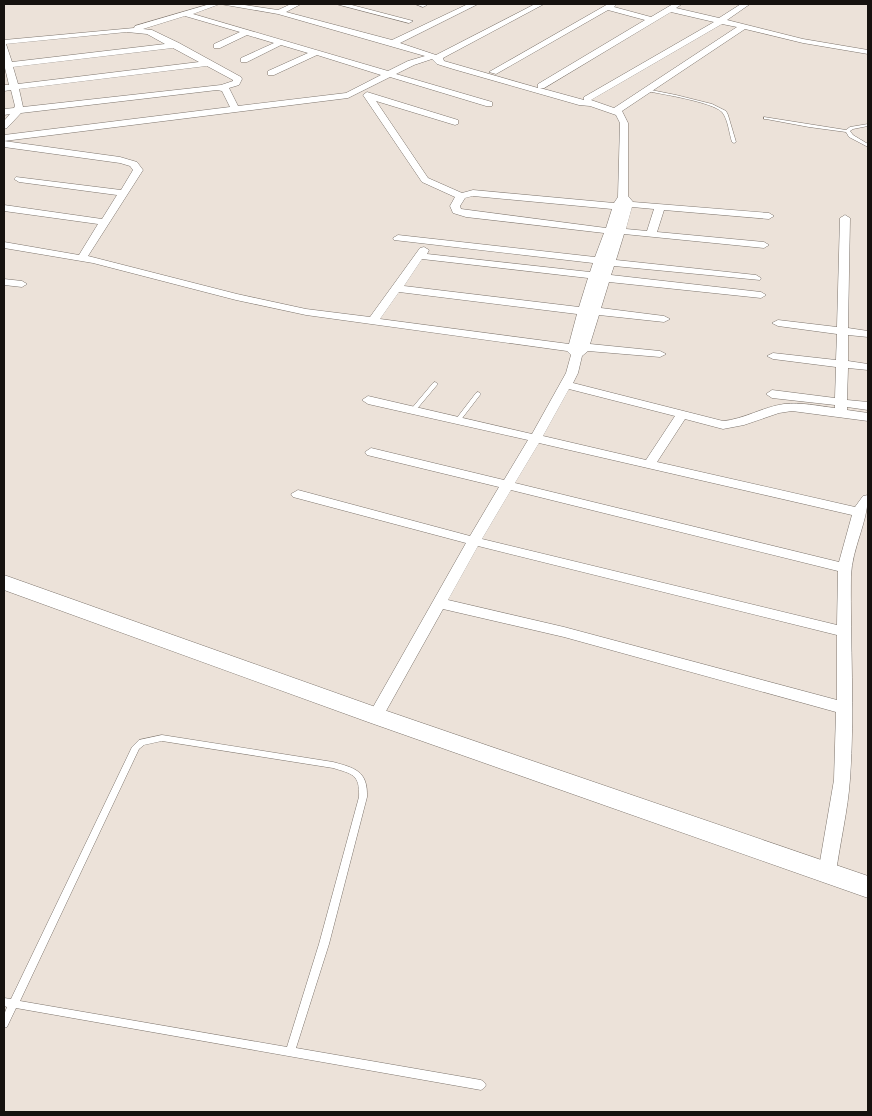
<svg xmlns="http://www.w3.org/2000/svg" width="872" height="1116" viewBox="0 0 872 1116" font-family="Barlow,sans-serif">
<rect width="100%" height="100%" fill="#ece2d9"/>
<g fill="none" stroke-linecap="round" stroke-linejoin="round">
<!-- service casing -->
<g stroke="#7e756d" stroke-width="1">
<path id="service" d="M 646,89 L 676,95 L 712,104 L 726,111 L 728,115 L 736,142 L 734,143 L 732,142 C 729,133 728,119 722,112 C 712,102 662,94 646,91 Z
M 764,117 L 846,130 L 850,127 L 868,124 L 868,126 L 853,129 L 850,131 L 853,135 L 868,144 L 868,147 L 849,137 L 846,132 L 809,127 L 766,119 L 764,119 Z
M 435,382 L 438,384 L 437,385 L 416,410 L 412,410 L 411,409 L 412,408 L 433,383 Z
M 478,392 L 480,393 L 481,394 L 480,395 L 460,421 L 456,421 L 455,420 L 456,419 L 476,393 Z
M 162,735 L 333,762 C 355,768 368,771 367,797 L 329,944 L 296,1048 L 481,1080 L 484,1082 L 486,1085 L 484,1088 L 481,1090 L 16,1008 L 7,1027 L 4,1028 L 4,1015 L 7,1007 L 4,1006 L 4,998 L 11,999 L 132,747 L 139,740 ZM 162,741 L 333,768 C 352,774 360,774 359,797 L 319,944 L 287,1047 L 20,1001 L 139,749 L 144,745 Z"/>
</g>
<!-- minor casing -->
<g stroke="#7e756d" stroke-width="1">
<path id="minor" d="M 210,4 L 238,4 L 278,10 L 291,4 L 301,4 L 286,12 L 392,40 L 468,4 L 478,4 L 400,43 L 436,55 L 535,4 L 544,4 L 443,58 L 444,61 L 538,88 L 538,84 L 645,20 L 608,10 L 496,74 L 489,72 L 608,4 L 617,4 L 614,7 L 651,17 L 673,4 L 682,4 L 676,8 L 719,18 L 741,4 L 750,4 L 727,20 L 803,39 L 868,50 L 868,54 L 803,43 L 745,29 L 622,111 L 628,123 L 628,196 L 633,202 L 769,213 L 774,216 L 769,219 L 664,210 L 657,232 L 764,242 L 769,245 L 764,248 L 624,234 L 616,260 L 756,275 L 761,278 L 760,280 L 614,266 L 611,275 L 761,292 L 766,295 L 761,298 L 609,282 L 601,308 L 664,316 L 670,319 L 664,322 L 599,315 L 590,344 L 660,351 L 666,354 L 660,357 L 588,351 L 582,356 L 578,373 L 573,383 L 723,421 C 744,419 763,407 784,404 C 801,402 818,406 835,408 L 835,405 L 772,398 L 766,394 L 772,390 L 835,398 L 836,367 L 773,359 L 767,356 L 773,353 L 836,360 L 837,334 L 778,326 L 772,323 L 778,320 L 837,327 L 840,218 L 845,215 L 850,218 L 848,328 L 868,331 L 868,337 L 848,335 L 848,361 L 868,364 L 868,370 L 848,368 L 847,400 L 868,402 L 868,410 L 847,407 L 847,410 L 868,413 L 868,421 L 792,411 L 779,413 L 744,425 L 723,429 L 685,419 L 657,462 L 855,507 L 863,496 L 868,495 C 868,522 852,548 851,576 C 850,644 855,711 850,779 C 848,810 840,842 836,873 L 833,878 L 827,880 L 821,878 L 818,873 L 834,780 L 836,712 L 564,637 L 443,609 L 381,720 L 376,722 L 371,720 L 368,716 L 466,543 L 293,497 L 291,494 L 298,490 L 470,536 L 499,487 L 367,455 L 365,452 L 371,448 L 504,480 L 528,440 L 368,404 L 362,400 L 368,396 L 532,434 L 566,373 L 571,355 L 567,351 L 306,315 L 236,300 L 93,263 L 4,248 L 4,242 L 79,255 L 98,224 L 4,211 L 4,205 L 102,219 L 117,195 L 19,182 L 14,179 L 16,177 L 121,190 L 133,170 L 130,166 L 120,163 L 4,147 L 4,141 L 120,157 L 137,162 L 143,170 L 88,256 L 237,294 L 306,309 L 370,317 L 420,248 L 424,247 L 429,250 L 427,254 L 590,272 L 593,263 L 394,240 L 393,238 L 398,235 L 595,257 L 604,233 L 466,217 L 453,213 L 450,206 L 455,197 L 422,182 L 363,95 L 367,92 L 458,120 L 458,124 L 455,125 L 376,101 L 428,178 L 462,193 L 473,190 L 614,203 L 618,197 L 620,123 L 616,115 L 590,106 L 579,105 L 453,69 L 437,64 L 432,59 L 414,65 L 396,74 L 492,102 L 492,106 L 486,106 L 390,77 L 348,98 L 4,141 L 4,135 L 230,107 L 222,91 L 217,90 L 21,113 L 7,128 L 4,129 L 4,121 L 10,114 L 4,115 L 4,109 L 14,108 L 15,106 L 11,90 L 4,91 L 4,85 L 9,85 L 5,68 L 4,68 L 4,40 L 134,28 L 135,26 ZM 220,4 L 278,14 L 425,56 L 408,61 L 388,71 L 193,14 ZM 671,12 L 714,22 L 584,97 L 584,100 L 540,88 L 544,88 ZM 185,16 L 240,32 L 214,44 L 214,48 L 220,48 L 247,35 L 274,43 L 241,58 L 241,62 L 247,62 L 281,45 L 308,53 L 268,71 L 268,75 L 274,75 L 317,55 L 381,75 L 346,93 L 238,106 L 229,88 L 239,85 L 242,79 L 241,77 L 179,43 L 152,30 L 143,29 ZM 722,24 L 737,27 L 614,108 L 591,100 ZM 127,32 L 147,34 L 165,44 L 12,62 L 6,44 ZM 173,48 L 199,62 L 18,84 L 13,67 ZM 207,66 L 233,80 L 233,81 L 221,85 L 23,107 L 19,89 ZM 473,196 L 612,209 L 606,228 L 461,209 L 460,206 L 465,198 ZM 632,207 L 654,209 L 647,231 L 626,229 ZM 422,259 L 588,278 L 579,307 L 404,286 ZM 399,292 L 577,314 L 569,344 L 380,319 ZM 569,389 L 675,416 L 646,460 L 543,436 ZM 539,443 L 852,515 L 839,562 L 515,483 ZM 511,490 L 838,571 L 837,625 L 482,539 ZM 478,546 L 837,635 L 837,700 L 564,627 L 448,600 Z
M 336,4 L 348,4 L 413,21 L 409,23 Z
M 415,4 L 426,4 L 427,5 L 423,7 Z
M 4,279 L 22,281 L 27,284 L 22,287 L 4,285 Z"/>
</g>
<!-- primary casing -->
<g stroke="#7e756d" stroke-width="1">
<path id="primary" d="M 4,575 L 384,710 L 868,876 L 868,898 L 368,722 L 4,590 Z"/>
</g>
<!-- service -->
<use href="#service" fill="#fff" fill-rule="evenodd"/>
<!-- minor -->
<use href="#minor" fill="#fff" fill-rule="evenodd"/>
<!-- primary -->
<use href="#primary" fill="#fff" fill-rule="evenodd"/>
</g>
<!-- border -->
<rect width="872" height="1116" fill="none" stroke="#16120f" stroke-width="10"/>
</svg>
